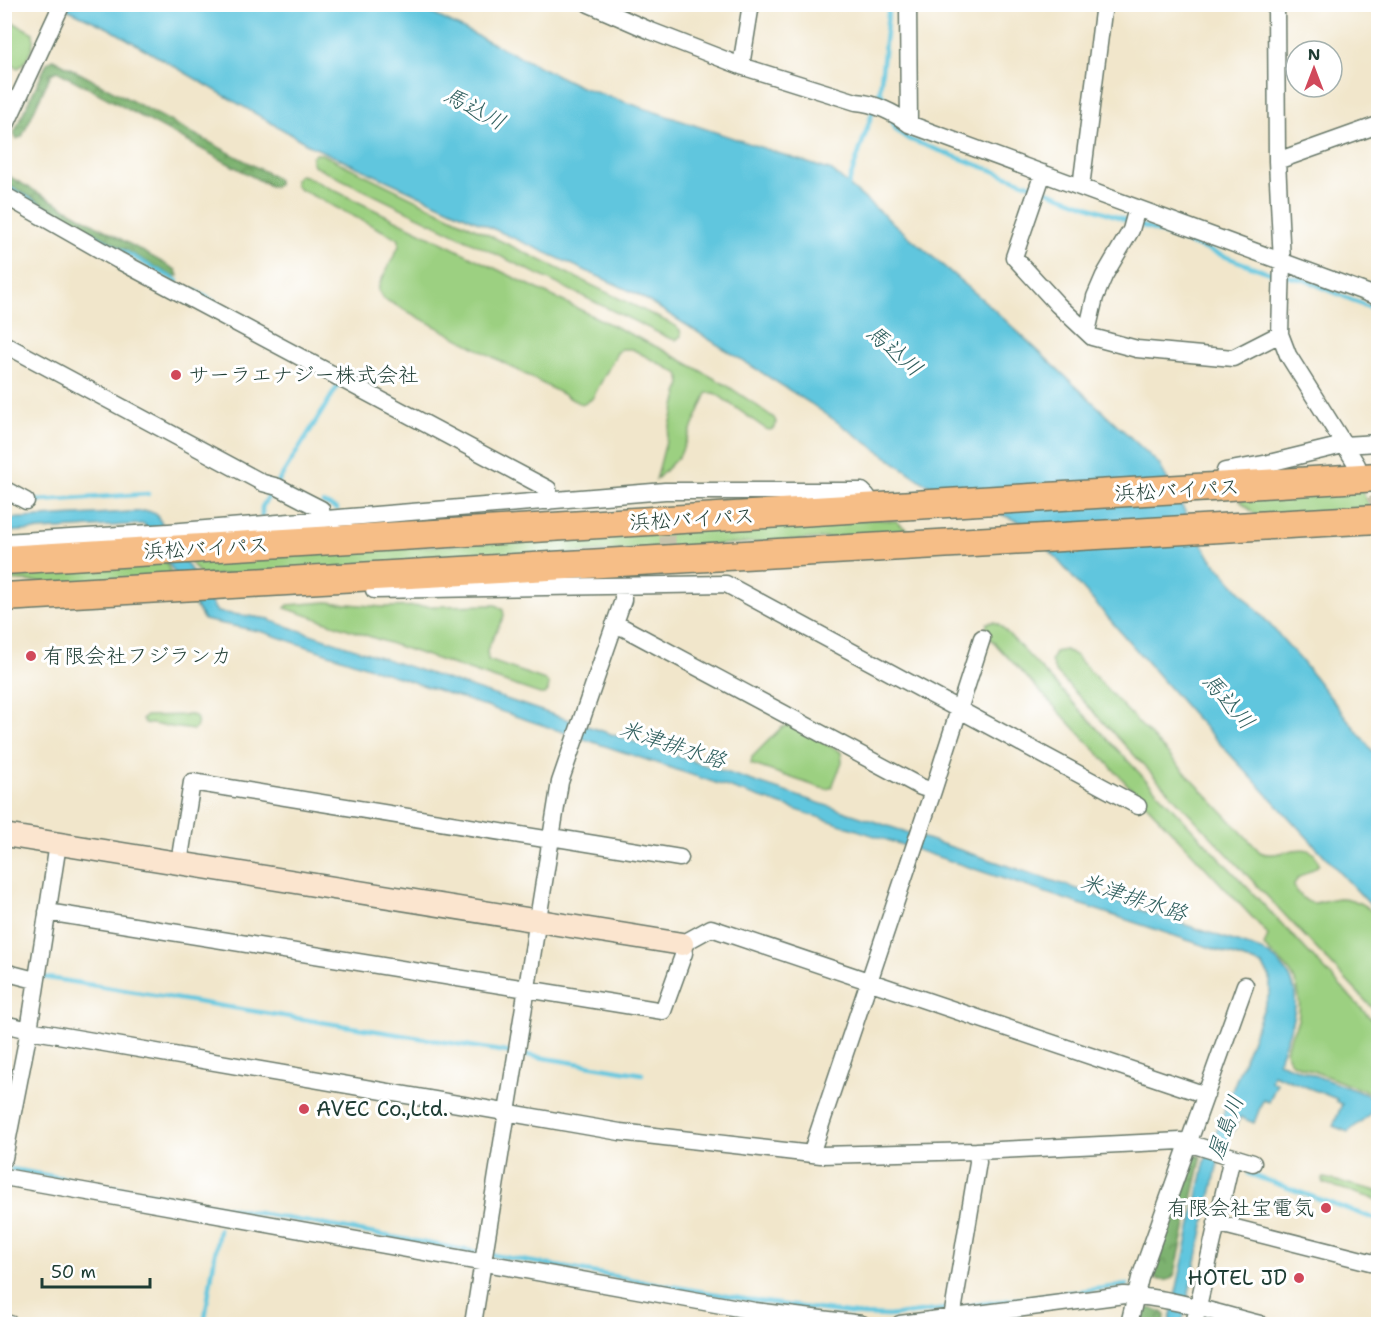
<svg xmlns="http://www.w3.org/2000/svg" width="1383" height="1329" viewBox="0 0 1383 1329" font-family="'Shantell Sans','Klee One',sans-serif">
<defs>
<pattern id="forest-crowns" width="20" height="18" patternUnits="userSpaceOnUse" patternTransform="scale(1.5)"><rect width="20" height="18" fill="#7db26f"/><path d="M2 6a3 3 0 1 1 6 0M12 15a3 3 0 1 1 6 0" fill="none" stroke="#66925c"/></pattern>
</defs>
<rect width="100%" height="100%" fill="#fff"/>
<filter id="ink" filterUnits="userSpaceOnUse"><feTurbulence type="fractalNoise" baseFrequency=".0167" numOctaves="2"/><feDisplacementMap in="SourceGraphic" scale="12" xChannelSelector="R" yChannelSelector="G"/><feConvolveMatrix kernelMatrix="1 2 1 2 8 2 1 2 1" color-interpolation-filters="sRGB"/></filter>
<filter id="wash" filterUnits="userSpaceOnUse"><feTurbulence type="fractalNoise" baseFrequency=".008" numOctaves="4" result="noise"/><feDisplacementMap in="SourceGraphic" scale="24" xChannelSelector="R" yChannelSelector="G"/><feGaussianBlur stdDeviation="1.35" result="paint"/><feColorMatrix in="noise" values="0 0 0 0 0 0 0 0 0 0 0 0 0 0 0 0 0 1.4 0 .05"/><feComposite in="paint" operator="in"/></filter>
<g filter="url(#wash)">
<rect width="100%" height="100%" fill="#f1e6cb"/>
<!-- green -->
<path fill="#9cd081" stroke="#5e865a" stroke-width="1.5" d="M 5,18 L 33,33 C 35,44 28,63 18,68 L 5,62 Z
M 316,154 L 322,154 L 676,326 L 680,330 L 681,336 L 676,340 L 669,338 L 316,167 L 312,163 L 312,157 Z
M 300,175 L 305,176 L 663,350 L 726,385 L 756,405 L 774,418 L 776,422 L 775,428 L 770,430 L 766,429 L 719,396 L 714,393 L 707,393 L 680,455 L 656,480 L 681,383 L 679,374 L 632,349 L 621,349 L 617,353 L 592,399 L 584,404 L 579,403 L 384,299 L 378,290 L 380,283 L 399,246 L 399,239 L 299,189 L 295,185 L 295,179 Z
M 1360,488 L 1372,509 L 1257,516 L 1240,501 L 1248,497 Z
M 874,519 L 896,521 L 911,533 L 201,576 L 190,561 Z
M 166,562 L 173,579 L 72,584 L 5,580 L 5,570 Z
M 327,602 L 382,607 L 496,605 L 503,610 L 504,616 L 487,650 L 488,660 L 545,680 L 549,684 L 548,691 L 544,694 L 540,694 L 285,608 L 288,605 Z
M 994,622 L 1000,625 L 1378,1026 L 1378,1096 L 1292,1063 C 1278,1052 1294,1033 1298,1020 C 1300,1010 1300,1001 1298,991 C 1293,967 1279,962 1264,946 L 1268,935 L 1266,932 L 988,636 L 986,630 L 987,623 Z
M 1065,650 L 1075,655 L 1260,852 C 1278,862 1311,833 1319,864 C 1312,873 1295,874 1294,887 C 1312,914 1318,899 1340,898 C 1356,898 1368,907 1378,917 L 1378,1014 L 1055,671 L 1051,661 L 1055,652 Z
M 191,715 L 195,716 C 199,720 198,727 193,730 L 145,723 L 142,719 L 146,716 Z
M 790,724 L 841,752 L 842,762 L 832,787 L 827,789 L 821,788 L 751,764 L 752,757 L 781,728 Z
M 1324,1178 L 1378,1191 L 1378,1200 L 1323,1183 L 1322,1180 Z"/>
<!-- forest -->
<path fill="url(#forest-crowns)" stroke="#4e7852" stroke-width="1.5" d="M 53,59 L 275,177 L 278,180 L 278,184 L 275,187 L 270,186 L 57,71 L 51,74 L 22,137 L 16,139 L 14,133 L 47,63 Z
M 5,164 L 7,167 L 6,173 L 10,177 L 176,270 L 178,276 L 172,276 L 5,183 Z
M 1196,1154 L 1201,1157 L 1201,1160 L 1175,1273 C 1171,1284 1155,1282 1150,1272 L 1192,1155 Z
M 1151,1308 L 1163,1312 L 1165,1316 L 1164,1324 L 1138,1324 L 1142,1312 Z"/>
<!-- water -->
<path fill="#60c6de" stroke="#408289" stroke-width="1.5" d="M 58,5 L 415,5 L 583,88 L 832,171 L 989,305 L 1159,464 L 1209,556 L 1301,660 L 1378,758 L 1378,913 L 1195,717 L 1027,525 L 923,482 L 810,403 L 637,294 L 311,146 L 110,29 Z
M 148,511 L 156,514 L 217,612 L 270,619 L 271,621 L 1261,950 C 1313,979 1295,1018 1278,1062 L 1376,1098 L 1370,1114 L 1348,1132 L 1333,1126 L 1342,1104 L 1336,1101 L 1337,1099 L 1273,1074 L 1271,1081 L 1277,1083 L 1269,1102 L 1263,1100 L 1254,1123 L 1240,1117 L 1218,1163 L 1182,1324 L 1169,1324 L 1205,1161 L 1270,992 L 1270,977 L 1262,965 L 263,632 L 204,620 L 144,524 L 5,532 L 5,519 Z"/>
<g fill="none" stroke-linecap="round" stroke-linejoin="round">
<!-- stream -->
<path stroke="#60c6de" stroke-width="4.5" d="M 880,90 L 886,104
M 891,118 L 896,130 L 908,139 L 1034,186
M 4,186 L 177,281
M 847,188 L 880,90 L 889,4
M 1042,189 L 1267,272 L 1305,280 L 1378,311
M 195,291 L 216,303
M 278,482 L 339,384
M 29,496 L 38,501 L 148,494
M 323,503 L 337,509
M 262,517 L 262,507 L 270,494
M 42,977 L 513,1053
M 520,1054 L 642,1074
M 12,1169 L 476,1252
M 1249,1174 L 1378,1220
M 493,1255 L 756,1301 L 862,1315 L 889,1316 L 945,1309
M 966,1306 L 1127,1285
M 204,1324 L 219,1229"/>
</g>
</g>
<g filter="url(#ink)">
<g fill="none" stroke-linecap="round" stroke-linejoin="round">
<!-- street-tunnel -->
<path stroke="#c7c4ad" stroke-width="16" stroke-dasharray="16 8" stroke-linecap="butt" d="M 1362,474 L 1378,502
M 666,512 L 669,567"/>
<!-- street casing -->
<g stroke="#687869" stroke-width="19">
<path id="street" d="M 589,4 L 651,31 L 741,66 L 856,102 C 874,103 895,113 909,124 L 1378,297
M 908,4 L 909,124
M 1276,4 L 1277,161 L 1282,262 L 1280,334 L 1288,355 L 1357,465
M 741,66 L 751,4
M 4,129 L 62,4
M 1277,161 L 1378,125
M 1043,173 L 1014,257 L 1058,305 L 1092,337 L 1137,349 L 1233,358 L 1280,334
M 1081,187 L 1104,4
M 4,195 L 118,260 L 548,489 L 549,501
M 1087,332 L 1095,297 L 1104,276 L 1131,230 L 1137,208
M 4,344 L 263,483 L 278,487 L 321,509 L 322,519
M 1222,487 L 1225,471 L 1269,463 L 1343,445 L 1378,443
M 4,489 L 26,501
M 4,542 L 169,532 L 665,491 L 862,491 L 867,496 L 868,508
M 373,576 L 374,590 L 726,584 L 1138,806
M 614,625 L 624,628 L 921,787 L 933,791
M 551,837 L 680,858
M 179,863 L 192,782 L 551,840
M 47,912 L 663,1011 L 684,953 L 682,944 L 711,928 L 1206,1095
M 4,972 L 35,980
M 4,1024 L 29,1030 L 620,1132 L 821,1155 L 977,1151 L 1181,1141 L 1253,1163
M 813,1154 L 814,1145 L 933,791 L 982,638
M 4,1158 L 29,1030 L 58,844
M 4,1177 L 755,1311 L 862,1324
M 1216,1223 L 1378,1264
M 4,1323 L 10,1324
M 473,1324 L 560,782 L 623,600 L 623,586
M 900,1324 L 1124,1295 C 1170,1297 1216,1313 1260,1324
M 951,1324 L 978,1162 L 977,1151
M 1129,1324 L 1140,1278 L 1245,985
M 1194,1324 L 1232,1157"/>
</g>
<!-- secondary casing -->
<g stroke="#687869" stroke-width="25">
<path id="secondary" d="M 4,835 L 682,944"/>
</g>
<!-- highway casing -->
<g stroke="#687869" stroke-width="31">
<path id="highway" d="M 4,560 L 1378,477
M 4,597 L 1378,519"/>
</g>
<!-- street -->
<use href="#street" stroke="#fff" stroke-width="16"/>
<!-- secondary -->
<use href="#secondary" stroke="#fbe5cf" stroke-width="22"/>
<!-- highway -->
<use href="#highway" stroke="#f6be87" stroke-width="28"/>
</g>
</g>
<!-- markers -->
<g fill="#d1495b" stroke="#fff" stroke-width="2">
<circle cx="176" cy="375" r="6"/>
<circle cx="31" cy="656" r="6"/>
<circle cx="304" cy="1109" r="6"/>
<circle cx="1326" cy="1208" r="6"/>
<circle cx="1299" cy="1278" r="6"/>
</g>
<g text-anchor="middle" stroke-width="6" stroke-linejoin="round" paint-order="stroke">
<!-- poi labels -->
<g font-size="21" fill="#1f3d34" stroke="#fff" text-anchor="start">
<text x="188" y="382">サーラエナジー株式会社</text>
<text x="43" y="663">有限会社フジランカ</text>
<text x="316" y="1116">AVEC Co.,Ltd.</text>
<text x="1314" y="1215" text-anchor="end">有限会社宝電気</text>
<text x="1287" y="1285" text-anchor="end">HOTEL JD</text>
</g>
<!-- street labels -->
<g font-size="21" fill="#1f3d34" stroke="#fff">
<text transform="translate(1177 490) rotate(-3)" y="7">浜松バイパス</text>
<text transform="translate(692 519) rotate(-3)" y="7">浜松バイパス</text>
<text transform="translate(206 548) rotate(-3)" y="7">浜松バイパス</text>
</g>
<!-- water labels -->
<g font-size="22" font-style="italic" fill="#2f5f5e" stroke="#fff">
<text transform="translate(475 108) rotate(28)" y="8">馬込川</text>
<text transform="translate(895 350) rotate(41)" y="8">馬込川</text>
<text transform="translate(1229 701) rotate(49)" y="8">馬込川</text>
<text transform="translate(673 744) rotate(18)" y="8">米津排水路</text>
<text transform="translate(1134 897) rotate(18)" y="8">米津排水路</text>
<text transform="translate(1225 1127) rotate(-70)" y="8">屋島川</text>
</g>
</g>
<!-- margin -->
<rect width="1383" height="1329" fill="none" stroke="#fff" stroke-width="24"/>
<!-- north arrow -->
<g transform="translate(1314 69)"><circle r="28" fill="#ffffff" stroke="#a5b1ae" stroke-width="1.5"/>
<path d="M0-4.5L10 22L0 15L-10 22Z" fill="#d1495b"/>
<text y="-9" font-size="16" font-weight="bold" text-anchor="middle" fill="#1f3d34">N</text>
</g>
<!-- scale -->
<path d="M42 1278v9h108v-9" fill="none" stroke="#1f3d34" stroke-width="3"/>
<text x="51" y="1278" font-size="18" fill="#1f3d34" stroke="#ffffff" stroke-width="4.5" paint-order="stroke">50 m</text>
</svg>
